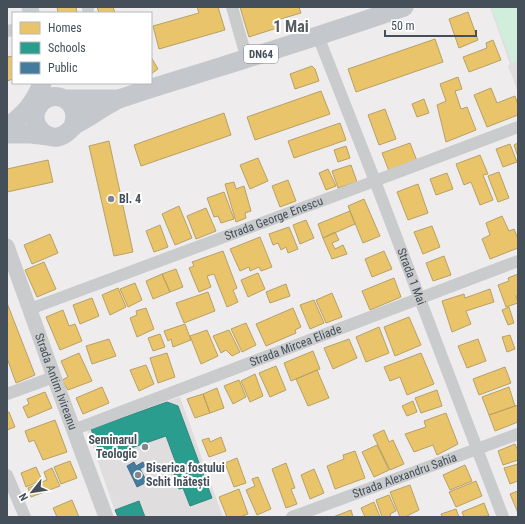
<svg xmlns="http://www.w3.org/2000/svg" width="525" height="524" viewBox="0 0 525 524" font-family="'Roboto Condensed',sans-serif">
<rect width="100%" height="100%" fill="#eeecec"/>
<!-- education -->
<path fill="#e0ddde" d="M 490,7 L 518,7 L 518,92 L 508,66 L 510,64 Z
M 180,397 L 223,517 L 117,517 L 87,430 Z"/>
<!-- green -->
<path fill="#d1eddb" d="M 491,7 L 518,7 L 518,61 L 512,63 Z"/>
<!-- homes -->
<path fill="#e9c46a" stroke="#b8a165" d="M 57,7 L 76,7 L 77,13 L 58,13 Z
M 97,7 L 113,7 L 115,13 L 99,13 Z
M 197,7 L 218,7 L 225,30 L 159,49 L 153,26 L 199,13 Z
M 240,7 L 299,7 L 301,13 L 274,21 L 277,28 L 249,37 Z
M 468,12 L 478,40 L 459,48 L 449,19 Z
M 435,39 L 443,62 L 356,92 L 348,69 Z
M 493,40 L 501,60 L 469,72 L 463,57 L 487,48 L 486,43 Z
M 13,56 L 13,79 L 7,81 L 7,57 Z
M 151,57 L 158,69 L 151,74 Z
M 312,66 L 315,69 L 319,81 L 295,89 L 290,74 Z
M 458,77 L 462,89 L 455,91 L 461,109 L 467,107 L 476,130 L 446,142 L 437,105 L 446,101 L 440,84 Z
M 491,88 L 497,103 L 515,96 L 518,105 L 518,115 L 487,127 L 474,95 Z
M 321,91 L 330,114 L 255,140 L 247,117 Z
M 424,99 L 429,113 L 417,117 L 412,104 Z
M 385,109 L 396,139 L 379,145 L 368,115 Z
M 224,113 L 231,135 L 141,166 L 134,145 Z
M 340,123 L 346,140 L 294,158 L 288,141 Z
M 109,141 L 133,252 L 114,256 L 89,146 Z
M 410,143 L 417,161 L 389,171 L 382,153 Z
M 518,143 L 518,157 L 514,145 Z
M 510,144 L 517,162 L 503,167 L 496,149 Z
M 346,146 L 350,158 L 338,162 L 334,150 Z
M 480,155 L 488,174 L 483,175 L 493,200 L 480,205 L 471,182 L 464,185 L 456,164 Z
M 258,158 L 268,181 L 250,189 L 240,165 Z
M 48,160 L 53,182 L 7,192 L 7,169 Z
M 351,165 L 357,182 L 338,188 L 332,171 Z
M 328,169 L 336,186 L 326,190 L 319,173 Z
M 499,172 L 509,198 L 498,202 L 488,176 Z
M 447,173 L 453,189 L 436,195 L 430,179 Z
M 288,180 L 296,201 L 280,207 L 272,186 Z
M 234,182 L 236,189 L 244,186 L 251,211 L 245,213 L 246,218 L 236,222 L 225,184 Z
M 418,184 L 428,213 L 408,220 L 397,192 Z
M 224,192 L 234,219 L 221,223 L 218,216 L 214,217 L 207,198 Z
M 364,199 L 380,236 L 363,243 L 348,206 Z
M 179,206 L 192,238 L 175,245 L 162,214 Z
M 206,208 L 216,231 L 196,239 L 187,216 Z
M 350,211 L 355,224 L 323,238 L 318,224 Z
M 502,216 L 509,231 L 514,229 L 518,239 L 518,248 L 490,259 L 482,239 L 490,235 L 486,223 Z
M 306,220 L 314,238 L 300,244 L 293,225 Z
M 160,225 L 168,247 L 154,252 L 146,231 Z
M 432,226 L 440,247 L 423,254 L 414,232 Z
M 289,227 L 298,249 L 288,253 L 286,247 L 281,250 L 278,243 L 273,245 L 269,234 Z
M 335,232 L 339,240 L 332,243 L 335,249 L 343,245 L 347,254 L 332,259 L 323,238 Z
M 50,234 L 58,253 L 32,264 L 24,245 Z
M 260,237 L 272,267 L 261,271 L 259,267 L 250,271 L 249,267 L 240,271 L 230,249 Z
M 223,251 L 237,288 L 233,290 L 238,302 L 227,307 L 214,274 L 207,276 L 211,287 L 199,292 L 189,268 L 194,266 L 192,262 Z
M 384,251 L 392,269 L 372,277 L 365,259 Z
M 444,256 L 451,275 L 433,281 L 426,263 Z
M 44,262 L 56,289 L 37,297 L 25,270 Z
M 176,269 L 183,287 L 170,292 L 162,274 Z
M 258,273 L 265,289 L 248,297 L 241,280 Z
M 162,274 L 170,292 L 153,299 L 146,281 Z
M 518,274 L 518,295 L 516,296 L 518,303 L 506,307 L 498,285 L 509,281 L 508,278 Z
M 394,278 L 401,297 L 370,310 L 362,291 Z
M 135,283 L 142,300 L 128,307 L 120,289 Z
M 286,284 L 290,296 L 270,303 L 266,292 Z
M 118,288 L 126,307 L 110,315 L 102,295 Z
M 490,289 L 494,302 L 466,311 L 471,324 L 452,332 L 442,301 L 464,294 L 465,298 Z
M 208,292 L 215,311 L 184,323 L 176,303 Z
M 332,293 L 342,317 L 326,323 L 316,300 Z
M 92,298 L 99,316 L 80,324 L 73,305 Z
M 314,300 L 324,323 L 310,329 L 300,305 Z
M 7,303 L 35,375 L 16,383 L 7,358 Z
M 509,307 L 514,323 L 508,325 L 502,310 Z
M 146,308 L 154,329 L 137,337 L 130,318 L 137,315 L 136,311 Z
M 293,308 L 301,327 L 295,330 L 296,333 L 266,346 L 256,324 Z
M 63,310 L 69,326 L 75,324 L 82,341 L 60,350 L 46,317 Z
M 409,317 L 421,345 L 395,356 L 384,327 Z
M 246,323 L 256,345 L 242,352 L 231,329 Z
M 185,324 L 191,340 L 173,347 L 171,339 L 168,341 L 164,331 Z
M 379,327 L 389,353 L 366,362 L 356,337 Z
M 207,330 L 218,356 L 201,364 L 190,336 Z
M 229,330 L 240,352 L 232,356 L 226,350 L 221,353 L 213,336 Z
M 160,334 L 165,347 L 153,351 L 148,338 Z
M 510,335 L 515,349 L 507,352 L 502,337 Z
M 109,339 L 116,356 L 92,364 L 86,346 Z
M 349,339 L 357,358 L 333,369 L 324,348 Z
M 478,339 L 486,361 L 467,368 L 458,346 Z
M 313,351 L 320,369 L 291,381 L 284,363 Z
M 79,353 L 92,381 L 68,390 L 62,380 L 68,377 L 61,361 Z
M 167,353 L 175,377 L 158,383 L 150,358 Z
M 421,353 L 434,384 L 407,395 L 400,377 L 390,381 L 384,367 Z
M 146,365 L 154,384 L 139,391 L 130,370 Z
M 276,366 L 286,390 L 270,397 L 259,373 Z
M 505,367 L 511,383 L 479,395 L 473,379 Z
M 317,370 L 329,398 L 308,406 L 296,379 Z
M 255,374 L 263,396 L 250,402 L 241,381 Z
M 239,380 L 246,397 L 233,404 L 224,386 Z
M 102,387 L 109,403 L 83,414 L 76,398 Z
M 509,387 L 515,406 L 489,415 L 482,397 Z
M 217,388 L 224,408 L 210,413 L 203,394 Z
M 437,390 L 442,406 L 421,413 L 415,398 Z
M 45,392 L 52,408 L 28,418 L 23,407 L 29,404 L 27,399 Z
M 203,394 L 210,413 L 195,418 L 187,399 Z
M 413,401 L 417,412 L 407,416 L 402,406 Z
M 518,405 L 518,422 L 495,431 L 489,415 Z
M 9,412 L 15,427 L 7,430 L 7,413 Z
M 446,413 L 458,444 L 437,455 L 433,445 L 414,452 L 405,434 L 426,427 L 424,421 Z
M 55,420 L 67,452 L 43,460 L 34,440 L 29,442 L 25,431 Z
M 384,430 L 389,442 L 393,440 L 404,464 L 390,470 L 373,435 Z
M 221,437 L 226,451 L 209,457 L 202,440 L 209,438 L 210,442 Z
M 515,444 L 518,451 L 518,460 L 503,465 L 498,451 Z
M 377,445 L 389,470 L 374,477 L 362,452 Z
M 355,451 L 365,478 L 335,489 L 327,466 L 344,459 L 343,455 Z
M 237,458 L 246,483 L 234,487 L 225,463 Z
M 70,461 L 77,478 L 61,484 L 54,467 Z
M 286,463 L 295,488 L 291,489 L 297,504 L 286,508 L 272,469 Z
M 518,464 L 518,481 L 510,484 L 504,468 Z
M 465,465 L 472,481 L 450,490 L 443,475 Z
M 36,467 L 42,480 L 26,487 L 21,473 Z
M 52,468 L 60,486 L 31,497 L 28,488 L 47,480 L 44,472 Z
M 314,469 L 324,493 L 310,499 L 301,475 Z
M 258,477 L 271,509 L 257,515 L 246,490 L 255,486 L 252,479 Z
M 476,481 L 482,496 L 456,507 L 449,492 Z
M 410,485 L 419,510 L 405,517 L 400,517 L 390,492 Z
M 239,489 L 248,514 L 242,516 L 243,517 L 227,517 L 219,497 Z
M 518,491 L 518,513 L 510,494 Z
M 389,495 L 396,511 L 390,514 L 391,517 L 382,517 L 376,500 Z
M 72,500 L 79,517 L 57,517 L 53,508 Z
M 374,502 L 380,517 L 365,517 L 361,508 Z
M 484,503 L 489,516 L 464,517 L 462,512 Z
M 456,509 L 459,517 L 442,517 L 441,514 Z
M 351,510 L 353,517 L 333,517 Z"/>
<!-- schools -->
<path fill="#2a9d8f" stroke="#32867f" d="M 167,402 L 178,406 L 212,498 L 190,506 L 183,488 L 179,489 L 172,468 L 177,466 L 166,436 L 102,458 L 91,429 Z
M 139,501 L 145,517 L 118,517 L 115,510 Z"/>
<!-- public -->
<path fill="#457b9d" stroke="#456e89" d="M 134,462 L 136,466 L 143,462 L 145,466 L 140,469 L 147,482 L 137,487 L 127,466 Z"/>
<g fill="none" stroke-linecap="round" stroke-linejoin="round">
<!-- minor -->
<g stroke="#c9cbcd" stroke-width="12">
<path d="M 88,7 L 88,9"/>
<path d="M 232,7 L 247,59"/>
<path d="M 7,31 L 13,30"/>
<path id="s1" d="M 318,36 L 375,181 L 503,517"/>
<path id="s2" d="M 30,309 L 364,185 L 518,127"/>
<path d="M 7,394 L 54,377"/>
<path id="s3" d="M 73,430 L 518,261"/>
<path d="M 7,475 L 25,517"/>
<path id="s4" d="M 292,517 L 518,434"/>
</g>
<!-- tertiary -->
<path stroke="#c9cbcd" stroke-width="15" id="s5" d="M 7,246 L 54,377 L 106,517"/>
<!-- secondary -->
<path stroke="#c9cccf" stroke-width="17" d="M 30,7 L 31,13"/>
<!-- primary -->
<path stroke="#c4c7cb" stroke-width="19" d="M 66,99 L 117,99
M 73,126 C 83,99 50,86 38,107 C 29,121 42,139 58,137 C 67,135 69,130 75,125 C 83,120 91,116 98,111 C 105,107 112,102 119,99 C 153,87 188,77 223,66 C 283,47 344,28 404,7
M 8,127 C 25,113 35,103 42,83
M 7,134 L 31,134 L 48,136"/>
</g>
<!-- markers -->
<g fill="#80868c" stroke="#fff" stroke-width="1.5">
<circle cx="111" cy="199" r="4"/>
<circle cx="145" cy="447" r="4"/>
<circle cx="138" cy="475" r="4"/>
</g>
<g text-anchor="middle" stroke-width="4" stroke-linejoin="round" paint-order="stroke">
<!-- shield labels -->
<rect fill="#fff" stroke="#7c848b" stroke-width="1" x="244" y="45" width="34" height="18" rx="3"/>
<g font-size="11" font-weight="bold" fill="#444f59">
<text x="261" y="58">DN64</text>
</g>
<!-- poi labels -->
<g font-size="12" font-weight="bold" fill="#444f59" stroke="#fff" text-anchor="start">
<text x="119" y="203">Bl. 4</text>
<text x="137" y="444" text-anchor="end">Seminarul<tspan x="137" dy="14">Teologic</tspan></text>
<text x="146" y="472">Biserica fostului<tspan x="146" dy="14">Schit Inătești</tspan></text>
</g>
<!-- street labels -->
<g font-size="12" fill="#444f59" stroke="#fff">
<text dy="4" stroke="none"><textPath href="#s2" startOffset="260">Strada George Enescu</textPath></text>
<text dy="4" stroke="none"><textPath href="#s1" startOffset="258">Strada 1 Mai</textPath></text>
<text dy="4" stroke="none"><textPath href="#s3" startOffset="238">Strada Mircea Eliade</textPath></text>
<text dy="4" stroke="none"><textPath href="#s5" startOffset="144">Strada Antim Ivireanu</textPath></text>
<text dy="4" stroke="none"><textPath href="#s4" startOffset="120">Strada Alexandru Sahia</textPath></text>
</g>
<!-- district labels -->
<g font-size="16" font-weight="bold" fill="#585c60" stroke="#fff">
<text x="291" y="32">1 Mai</text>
</g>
</g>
<!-- border -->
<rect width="525" height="524" fill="none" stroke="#444f59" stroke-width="16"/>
<!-- legend -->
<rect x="12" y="12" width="140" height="72" fill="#ffffff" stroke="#b4b9bd"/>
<rect x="20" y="22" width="20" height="12" fill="#e9c46a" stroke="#b4b9bd"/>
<text x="48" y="32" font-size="12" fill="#444f59">Homes</text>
<rect x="20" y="42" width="20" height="12" fill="#2a9d8f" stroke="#b4b9bd"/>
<text x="48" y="52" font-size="12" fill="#444f59">Schools</text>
<rect x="20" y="62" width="20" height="12" fill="#457b9d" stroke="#b4b9bd"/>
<text x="48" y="72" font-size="12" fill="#444f59">Public</text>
<!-- north arrow -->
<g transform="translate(32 492) rotate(240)" stroke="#ffffff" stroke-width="3" paint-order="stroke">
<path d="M0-3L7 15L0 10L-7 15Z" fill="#444f59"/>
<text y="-6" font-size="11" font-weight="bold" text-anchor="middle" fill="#444f59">N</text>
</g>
<!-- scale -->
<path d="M385 30v6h91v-6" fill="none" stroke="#444f59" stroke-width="2"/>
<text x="391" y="30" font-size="12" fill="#444f59" stroke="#ffffff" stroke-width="3" paint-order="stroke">50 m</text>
</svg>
